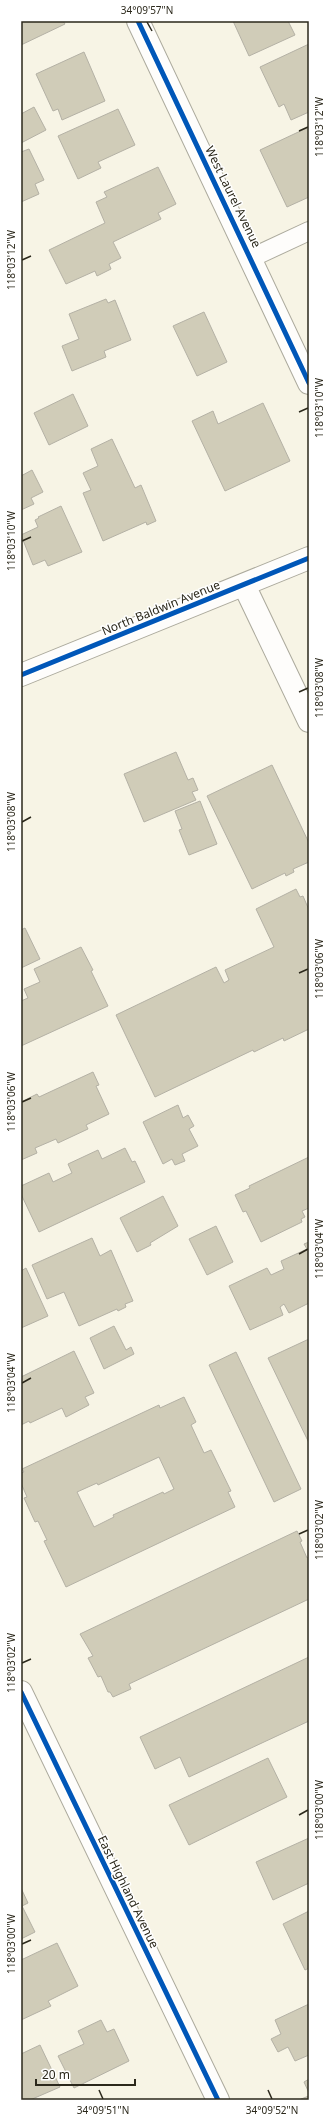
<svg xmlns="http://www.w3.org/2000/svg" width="330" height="2121" viewBox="0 0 330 2121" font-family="'Noto Sans',sans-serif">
<rect width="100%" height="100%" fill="#f7f4e5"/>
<!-- building -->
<path fill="#d0ccb8" stroke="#b4b1a5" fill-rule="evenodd" d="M 21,21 L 63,21 L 65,24 L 21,45 Z
M 233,21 L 288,21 L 295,35 L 249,56 Z
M 309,44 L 309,112 L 291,120 L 284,104 L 279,107 L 260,67 Z
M 84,52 L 105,101 L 62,120 L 58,109 L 53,111 L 36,74 Z
M 34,107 L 46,130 L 21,143 L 21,114 Z
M 118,109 L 135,145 L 98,162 L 101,168 L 78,179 L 58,136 Z
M 309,127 L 309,197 L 287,207 L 260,150 Z
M 29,149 L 44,180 L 35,184 L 39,194 L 21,202 L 21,152 Z
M 158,167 L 176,204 L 158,213 L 161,219 L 113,242 L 121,258 L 109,264 L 111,269 L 97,276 L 95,271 L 66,284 L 49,250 L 105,223 L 96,202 L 107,197 L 104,192 Z
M 106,299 L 108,303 L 115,300 L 131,340 L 104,351 L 106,357 L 72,371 L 62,346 L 79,339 L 69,314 Z
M 204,312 L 227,362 L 197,376 L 173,326 Z
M 73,394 L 88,426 L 49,445 L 34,413 Z
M 263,403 L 290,461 L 225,491 L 192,421 L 213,411 L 218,424 Z
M 112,439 L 135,488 L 141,485 L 156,521 L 147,525 L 146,522 L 103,541 L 83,493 L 91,490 L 83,473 L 98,466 L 91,449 Z
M 32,470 L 43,492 L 31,498 L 34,504 L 21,510 L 21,476 Z
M 61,506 L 82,552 L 48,566 L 45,560 L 33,565 L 21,535 L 38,527 L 35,520 L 39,518 L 38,517 Z
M 176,752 L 188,780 L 193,778 L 198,790 L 192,792 L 196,800 L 144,822 L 124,774 Z
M 272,765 L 309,843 L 309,862 L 293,869 L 294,872 L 286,876 L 285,873 L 252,889 L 207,796 Z
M 200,801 L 217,844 L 189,855 L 179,830 L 182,829 L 175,811 Z
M 296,889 L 300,897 L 303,896 L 309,910 L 309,1029 L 284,1041 L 283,1038 L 254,1052 L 253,1050 L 155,1097 L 116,1015 L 216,967 L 224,983 L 229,980 L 225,970 L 274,947 L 256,909 Z
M 25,928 L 40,959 L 21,968 L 21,930 Z
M 81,947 L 93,970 L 91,971 L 108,1006 L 21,1046 L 21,1001 L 28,998 L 24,989 L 40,982 L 34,969 Z
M 93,1072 L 99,1085 L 96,1086 L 109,1114 L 86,1125 L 88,1129 L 58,1143 L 56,1139 L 35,1148 L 37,1153 L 21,1160 L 21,1102 L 37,1094 L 39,1097 Z
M 178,1105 L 183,1118 L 188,1115 L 194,1126 L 189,1129 L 198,1146 L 182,1154 L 185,1161 L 175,1165 L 172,1159 L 163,1164 L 143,1122 Z
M 125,1148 L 132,1162 L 135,1161 L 145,1182 L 39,1232 L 21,1194 L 21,1186 L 49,1173 L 53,1182 L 72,1173 L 68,1164 L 98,1150 L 102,1159 Z
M 309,1157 L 309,1208 L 302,1211 L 305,1217 L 301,1219 L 302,1222 L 261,1242 L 246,1211 L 243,1212 L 235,1195 L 250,1188 L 249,1186 Z
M 163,1196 L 178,1226 L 150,1243 L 151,1245 L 137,1252 L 120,1218 Z
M 216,1226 L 233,1262 L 207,1275 L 189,1239 Z
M 92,1238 L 100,1256 L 111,1250 L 133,1301 L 125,1304 L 126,1307 L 118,1311 L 117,1309 L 79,1326 L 64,1292 L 47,1299 L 32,1265 Z
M 309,1242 L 309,1303 L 289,1313 L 284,1304 L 280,1307 L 283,1315 L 250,1330 L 229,1286 L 267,1268 L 271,1275 L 284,1269 L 281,1261 L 307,1249 L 304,1244 Z
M 26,1268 L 48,1316 L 21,1328 L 21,1271 Z
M 114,1326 L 126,1350 L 131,1347 L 134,1354 L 104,1369 L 90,1338 Z
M 309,1339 L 309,1443 L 268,1358 Z
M 74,1351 L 94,1393 L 85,1397 L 89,1405 L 66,1417 L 62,1408 L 30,1423 L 29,1421 L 21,1425 L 21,1377 Z
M 236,1352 L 301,1489 L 274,1502 L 209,1365 Z
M 184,1397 L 196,1422 L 191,1425 L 204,1453 L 211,1450 L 231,1491 L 228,1492 L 235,1507 L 66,1587 L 44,1541 L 47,1540 L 38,1521 L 35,1522 L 24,1498 L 27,1497 L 21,1483 L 21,1473 L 24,1472 L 22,1469 L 159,1405 L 160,1408 ZM 159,1457 L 174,1489 L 164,1494 L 163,1492 L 113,1515 L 114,1517 L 94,1527 L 77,1492 L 97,1483 L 98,1485 Z
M 297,1531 L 302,1541 L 300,1542 L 307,1558 L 309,1557 L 309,1599 L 129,1684 L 131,1689 L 113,1697 L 110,1692 L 108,1692 L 101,1676 L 98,1677 L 88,1658 L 93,1656 L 80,1634 Z
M 309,1657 L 309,1721 L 189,1777 L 180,1757 L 155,1769 L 140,1737 Z
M 268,1758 L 287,1797 L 189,1845 L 169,1805 Z
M 309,1838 L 309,1883 L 273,1900 L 256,1862 Z
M 21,1888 L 28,1903 L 22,1906 L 35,1932 L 21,1939 Z
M 309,1911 L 309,1968 L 305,1970 L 283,1924 Z
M 57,1943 L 78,1986 L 48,2001 L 51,2006 L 21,2020 L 21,1960 Z
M 309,2004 L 309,2055 L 295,2061 L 288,2047 L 278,2052 L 271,2039 L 281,2034 L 275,2020 Z
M 101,2020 L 107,2032 L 114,2029 L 129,2061 L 74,2088 L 58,2056 L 84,2044 L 78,2031 Z
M 40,2045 L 60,2087 L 30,2100 L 21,2100 L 21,2054 Z
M 309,2079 L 309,2093 L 304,2082 Z
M 309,2096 L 309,2100 L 301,2100 L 301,2099 Z"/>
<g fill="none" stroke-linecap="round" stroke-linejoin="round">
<!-- service casing -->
<g stroke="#acaa9d" stroke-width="20">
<path id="service" d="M 251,258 L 309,231"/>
</g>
<!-- minor casing -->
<g stroke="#acaa9d" stroke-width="24">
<path id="minor" d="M 138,21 L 309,383
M 244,585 L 309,721
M 21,1692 L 218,2100"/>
</g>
<!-- tertiary casing -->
<g stroke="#acaa9d" stroke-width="24">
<path id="tertiary" d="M 21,675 L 309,558"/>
</g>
<!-- service -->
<use href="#service" stroke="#fefdfb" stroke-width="18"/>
<!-- minor -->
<use href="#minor" stroke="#fefdfb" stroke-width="22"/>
<!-- tertiary -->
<use href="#tertiary" stroke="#fefdfb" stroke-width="22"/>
<!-- cycleway casing -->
<g stroke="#fff" stroke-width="8">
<path id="cycleway" d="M 138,21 L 309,383
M 21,675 L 309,558
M 21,1692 L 218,2100"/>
</g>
<!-- cycleway -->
<use href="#cycleway" stroke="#0057b8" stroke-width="5"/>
</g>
<!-- ticks -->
<path fill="none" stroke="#2b281b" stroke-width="1.5" d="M 147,22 L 152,31M 299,131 L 308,127M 22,260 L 31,256M 299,412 L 308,408M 22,541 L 31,537M 299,692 L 308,688M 22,822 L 31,817M 299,973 L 308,969M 22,1102 L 31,1098M 299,1254 L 308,1249M 22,1383 L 31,1378M 299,1534 L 308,1530M 22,1663 L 31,1659M 299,1815 L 308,1810M 22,1944 L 31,1940M 99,2090 L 103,2099M 268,2090 L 272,2099"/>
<g text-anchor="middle" stroke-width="3" stroke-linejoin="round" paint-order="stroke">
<!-- street labels -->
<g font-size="12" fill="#2b281b" stroke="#fff">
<text transform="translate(233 197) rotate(64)" y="4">West Laurel Avenue</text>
<text transform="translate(161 608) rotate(-22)" y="4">North Baldwin Avenue</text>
<text transform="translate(128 1892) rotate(64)" y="4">East Highland Avenue</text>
</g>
</g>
<!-- border -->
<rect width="330" height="2121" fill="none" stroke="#ffffff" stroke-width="44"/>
<!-- scale -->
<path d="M36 2079v6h99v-6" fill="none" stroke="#2b281b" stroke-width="2"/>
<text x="42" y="2079" font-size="12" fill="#2b281b" stroke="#ffffff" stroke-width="3" paint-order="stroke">20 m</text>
<rect x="22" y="22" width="286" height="2077" fill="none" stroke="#2b281b" stroke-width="1.5"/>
<g font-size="10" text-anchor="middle" fill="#2b281b">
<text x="147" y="14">34°09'57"N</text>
<text transform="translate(319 127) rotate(-90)" y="4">118°03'12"W</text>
<text transform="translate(11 260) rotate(-90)" y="4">118°03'12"W</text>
<text transform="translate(319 408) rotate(-90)" y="4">118°03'10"W</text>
<text transform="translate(11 541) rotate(-90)" y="4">118°03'10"W</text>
<text transform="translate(319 688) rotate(-90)" y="4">118°03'08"W</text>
<text transform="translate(11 822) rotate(-90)" y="4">118°03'08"W</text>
<text transform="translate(319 969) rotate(-90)" y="4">118°03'06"W</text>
<text transform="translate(11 1102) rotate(-90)" y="4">118°03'06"W</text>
<text transform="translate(319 1249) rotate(-90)" y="4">118°03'04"W</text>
<text transform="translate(11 1383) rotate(-90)" y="4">118°03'04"W</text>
<text transform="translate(319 1530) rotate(-90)" y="4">118°03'02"W</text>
<text transform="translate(11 1663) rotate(-90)" y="4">118°03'02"W</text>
<text transform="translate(319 1810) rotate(-90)" y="4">118°03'00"W</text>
<text transform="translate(11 1944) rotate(-90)" y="4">118°03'00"W</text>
<text x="103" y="2114">34°09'51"N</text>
<text x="272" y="2114">34°09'52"N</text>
</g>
</svg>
